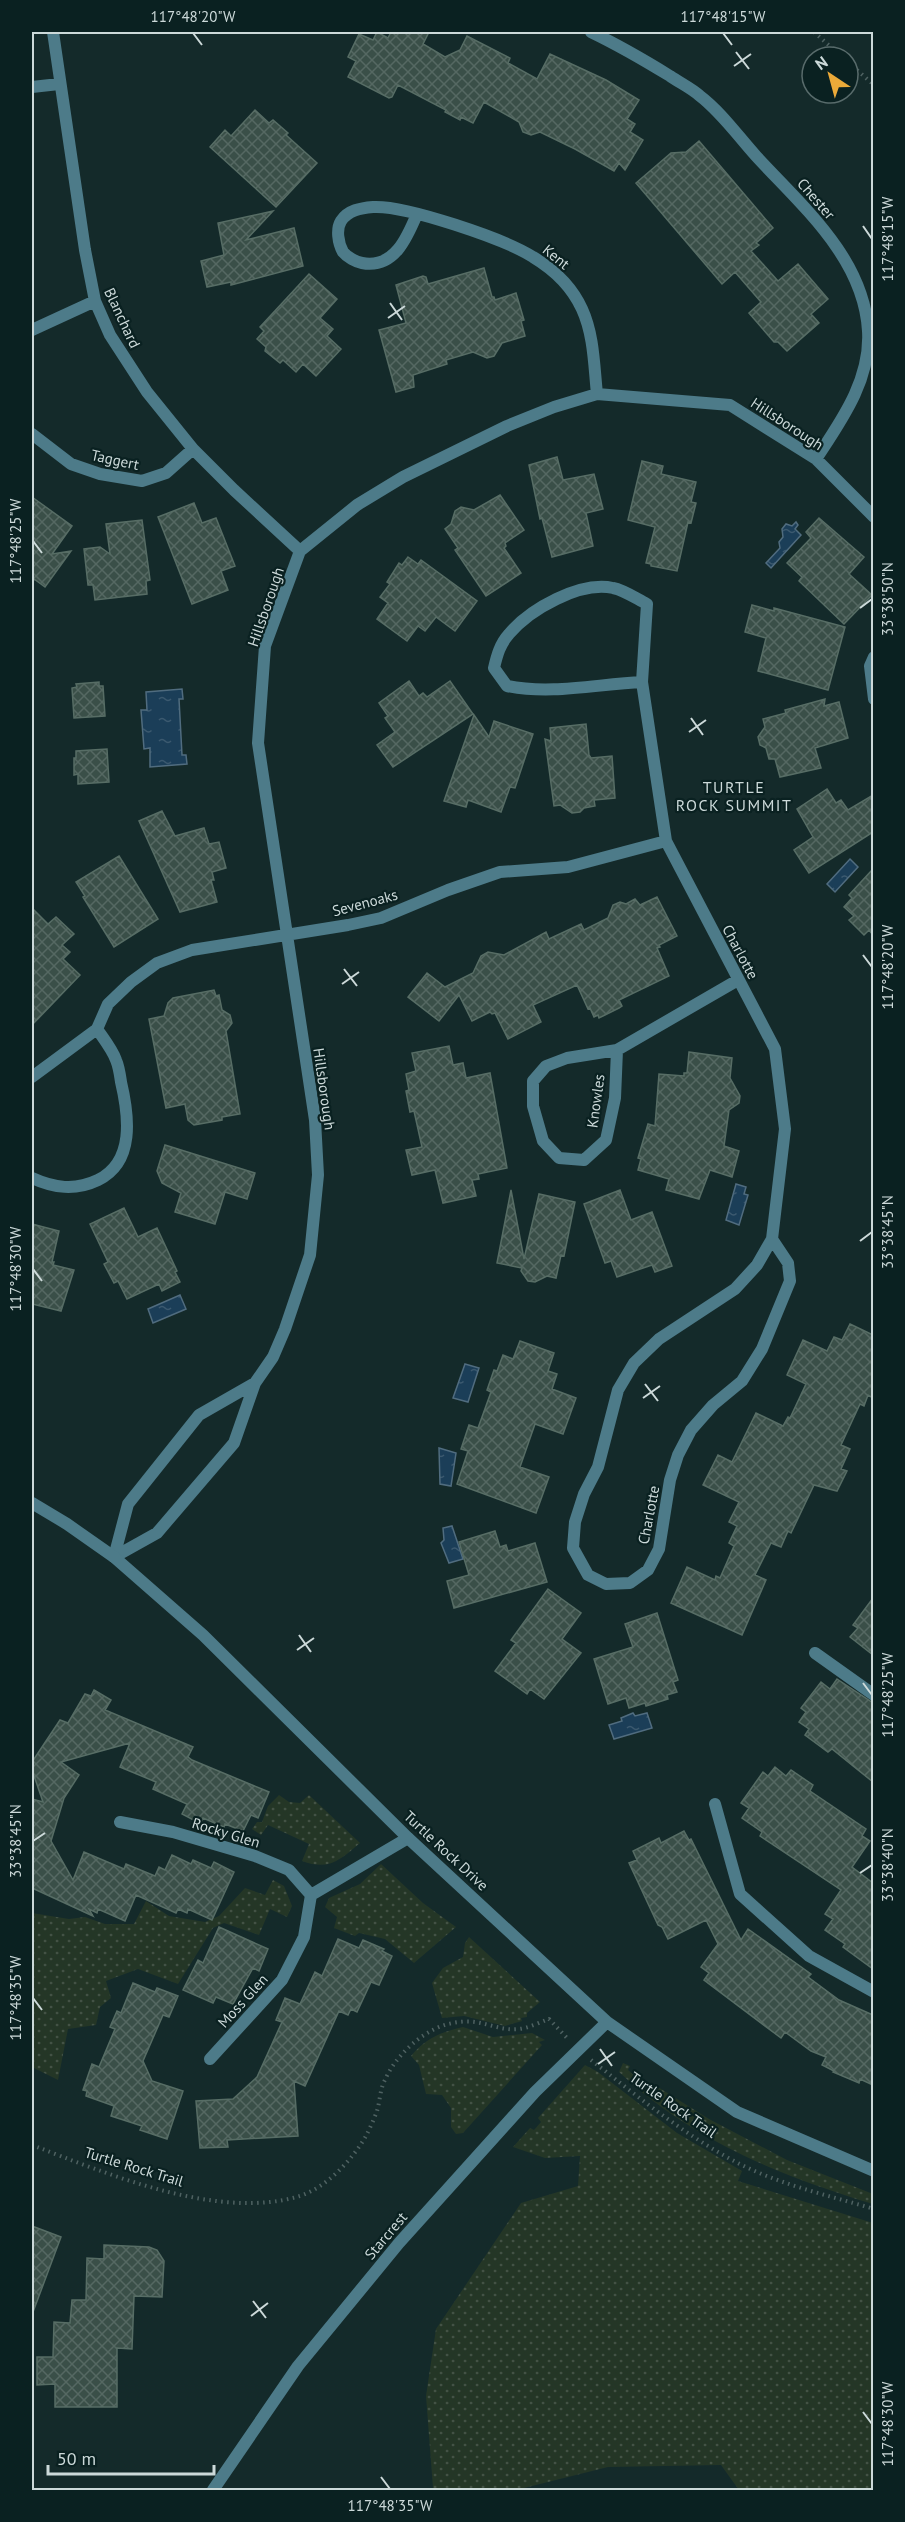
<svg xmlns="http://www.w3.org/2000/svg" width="905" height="2522" viewBox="0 0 905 2522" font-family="'PT Sans',sans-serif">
<defs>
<pattern id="grass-dots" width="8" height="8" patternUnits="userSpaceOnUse" patternTransform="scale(1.5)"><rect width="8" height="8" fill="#243626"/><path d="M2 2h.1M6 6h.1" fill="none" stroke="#435245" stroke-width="1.8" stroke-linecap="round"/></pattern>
<pattern id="water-ripples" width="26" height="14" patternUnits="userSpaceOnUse" patternTransform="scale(1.5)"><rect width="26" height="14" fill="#1b3e58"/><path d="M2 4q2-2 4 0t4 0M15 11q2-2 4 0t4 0" fill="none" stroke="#3b596f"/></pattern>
<pattern id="building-cross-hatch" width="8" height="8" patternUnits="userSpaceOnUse" patternTransform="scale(1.5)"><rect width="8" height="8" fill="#3a4f48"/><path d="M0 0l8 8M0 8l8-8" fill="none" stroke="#556862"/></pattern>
</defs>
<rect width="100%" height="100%" fill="#142a2a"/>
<!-- grass -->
<path fill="url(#grass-dots)" d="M 279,1795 L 289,1802 L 300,1803 L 309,1795 L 360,1843 C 340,1860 329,1871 302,1861 L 309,1844 L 268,1825 L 261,1835 L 252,1829 L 257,1822 L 262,1822 L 268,1806 Z
M 381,1864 L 423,1903 L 456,1927 L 414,1963 L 385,1939 L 359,1933 L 355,1936 L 334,1928 L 337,1917 L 325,1907 L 329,1898 L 360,1884 Z
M 273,1880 L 284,1886 L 292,1906 L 287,1917 L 270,1909 L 259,1935 L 224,1923 L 213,1928 L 178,1984 L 138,1969 L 106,1981 L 111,1998 L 100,2007 L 96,2025 L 68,2029 L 58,2080 L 32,2067 L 32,1913 L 69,1919 L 85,1917 L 105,1924 L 134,1924 L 146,1901 L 169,1916 L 205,1922 L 219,1916 L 245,1888 L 265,1895 Z
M 469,1937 L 540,2002 L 527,2013 L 527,2017 L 521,2018 L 522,2021 L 505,2026 L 464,2016 L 442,2018 L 432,1983 L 443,1968 L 463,1957 L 465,1943 Z
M 463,2027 L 493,2037 L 532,2033 L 545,2040 L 539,2042 L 542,2045 L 463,2133 L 456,2134 L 451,2127 L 451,2108 L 442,2095 L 426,2094 L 419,2065 L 411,2056 C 426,2038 441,2032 463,2027 Z
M 623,2063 L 630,2066 L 628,2070 L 650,2089 L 653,2084 L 709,2119 L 787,2160 L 873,2194 L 873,2204 C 779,2175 693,2141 619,2072 Z
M 585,2065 L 598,2072 L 677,2133 L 742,2171 L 738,2181 L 873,2223 L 873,2490 L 739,2490 L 721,2465 L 608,2467 L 516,2490 L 450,2490 L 433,2488 L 426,2396 L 436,2329 L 521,2203 L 578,2186 L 580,2156 L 545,2158 L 513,2147 L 530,2128 L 534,2130 L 541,2122 L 538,2118 Z"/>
<!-- water -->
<path fill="url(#water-ripples)" stroke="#506c7f" stroke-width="1.5" d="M 796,522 L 798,525 L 795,529 L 801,535 L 771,568 L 766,563 L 780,548 L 779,542 L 783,537 L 782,529 L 786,524 L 792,526 Z
M 182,689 L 183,699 L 179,699 L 182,755 L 186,755 L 187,764 L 150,767 L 150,748 L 144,749 L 141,710 L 147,710 L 146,692 Z
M 850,859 L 858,867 L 835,892 L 827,884 Z
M 736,1184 L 746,1187 L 744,1194 L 748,1195 L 739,1225 L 726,1220 Z
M 180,1295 L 186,1309 L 153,1323 L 148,1309 Z
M 465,1364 L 479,1368 L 468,1402 L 453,1398 Z
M 439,1448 L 456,1453 L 451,1486 L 440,1484 Z
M 452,1526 L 463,1559 L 449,1563 L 441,1543 L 444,1540 L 443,1528 Z
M 633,1713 L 635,1716 L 647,1713 L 652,1728 L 614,1739 L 609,1725 L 622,1721 L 621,1718 Z"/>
<!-- building -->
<path fill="url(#building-cross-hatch)" stroke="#576d65" stroke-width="1.5" d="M 377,32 L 388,38 L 391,32 L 429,32 L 423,44 L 445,57 L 460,50 L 467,36 L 510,58 L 508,63 L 537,79 L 550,54 L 606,80 L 639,100 L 627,119 L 635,124 L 630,132 L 643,140 L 625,170 L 619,163 L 614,171 L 575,149 L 540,132 L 531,135 L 523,132 L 519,122 L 484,102 L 473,123 L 461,117 L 460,120 L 445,112 L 446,110 L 398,85 L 392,97 L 389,98 L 348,77 L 356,61 L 348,57 L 359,34 L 373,40 Z
M 255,110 L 269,123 L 273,120 L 288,133 L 286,135 L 317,163 L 276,207 L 210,147 L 225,130 L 231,136 Z
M 699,141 L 773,228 L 756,243 L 759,245 L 751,251 L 778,281 L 798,264 L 828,299 L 811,314 L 819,323 L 787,351 L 778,342 L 774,342 L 749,313 L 761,302 L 735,272 L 722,284 L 636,183 L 671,153 L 686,152 Z
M 273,211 L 246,240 L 294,228 L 303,266 L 231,285 L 231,282 L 207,287 L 201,261 L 224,255 L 218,223 Z
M 484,268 L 492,297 L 494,297 L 495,300 L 516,293 L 524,320 L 521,321 L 525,336 L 502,343 L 494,356 L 487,358 L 473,352 L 446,360 L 447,364 L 413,375 L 414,387 L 396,392 L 379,330 L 406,323 L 396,285 L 423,276 L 426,277 L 428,284 Z
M 309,274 L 337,299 L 320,318 L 333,329 L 327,336 L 341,349 L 316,376 L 303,364 L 296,372 L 283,360 L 280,363 L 265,351 L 266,347 L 257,339 L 264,331 L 260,327 Z
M 557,457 L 563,480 L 594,474 L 603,509 L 586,513 L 593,546 L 552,557 L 542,518 L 540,519 L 529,465 Z
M 642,461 L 663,466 L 661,474 L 696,482 L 691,502 L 696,503 L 691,523 L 688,522 L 677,571 L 651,566 L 651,564 L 646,563 L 655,527 L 628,520 Z
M 500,495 L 524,530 L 505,543 L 506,546 L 504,548 L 521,573 L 486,596 L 455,550 L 458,548 L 445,529 L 451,524 L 455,511 L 461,507 L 474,510 Z
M 32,497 L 72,526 L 52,554 L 71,551 L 45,587 L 34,579 L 32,582 Z
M 194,503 L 202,523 L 216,518 L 235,566 L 221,571 L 228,590 L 192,604 L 158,517 Z
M 819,518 L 864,557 L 849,574 L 872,595 L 844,624 L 799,581 L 802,577 L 787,563 L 811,538 L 806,532 Z
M 142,520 L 150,580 L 146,581 L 147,594 L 95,600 L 93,585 L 88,585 L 84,549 L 100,547 L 110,554 L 106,524 Z
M 408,557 L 418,564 L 421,560 L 477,601 L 455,631 L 436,617 L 425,631 L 418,626 L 407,641 L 377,619 L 388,603 L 380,597 L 390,584 L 387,582 L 399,563 L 402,565 Z
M 752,605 L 774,611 L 774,608 L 845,627 L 828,690 L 758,671 L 766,638 L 745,632 Z
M 409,681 L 419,696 L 423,693 L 427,697 L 450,681 L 473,714 L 393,767 L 377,745 L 395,732 L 385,718 L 388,716 L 379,703 Z
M 99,682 L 99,686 L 103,686 L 105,716 L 74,718 L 72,688 L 77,687 L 76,684 Z
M 825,699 L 824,706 L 839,702 L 848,738 L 815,748 L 821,768 L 780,777 L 775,759 L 769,759 L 766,748 L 760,745 L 758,737 L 765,727 L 763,719 L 786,713 L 785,710 Z
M 474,715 L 489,737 L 494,721 L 533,734 L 515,788 L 510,787 L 501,812 L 468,800 L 466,807 L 444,801 Z
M 586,724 L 589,755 L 591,758 L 612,756 L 615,798 L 594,800 L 595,806 L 584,808 L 580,812 L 572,813 L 560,805 L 554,806 L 545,739 L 551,741 L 550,728 Z
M 107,749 L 109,782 L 78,784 L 78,774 L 74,775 L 74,758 L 76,758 L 76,751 Z
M 827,789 L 836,803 L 841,800 L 848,810 L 873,795 L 873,832 L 809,873 L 794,850 L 813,837 L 797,809 Z
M 162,811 L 175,836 L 204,828 L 209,844 L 219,842 L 226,868 L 212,872 L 214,880 L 211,880 L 217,902 L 180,912 L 139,821 Z
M 119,856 L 158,919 L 114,947 L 83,897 L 85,896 L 76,882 Z
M 873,869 L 873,935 L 869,930 L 864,935 L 849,920 L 854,916 L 844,907 L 852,898 L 849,895 Z
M 657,897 L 677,936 L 659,945 L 660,947 L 657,948 L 669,976 L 619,1000 L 622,1006 L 619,1008 L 599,1018 L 598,1015 L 594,1017 L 590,1008 L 588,1009 L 577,985 L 533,1005 L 541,1022 L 508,1039 L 495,1013 L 492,1014 L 490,1012 L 472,1021 L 459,995 L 439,1021 L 408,997 L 427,973 L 445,987 L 473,973 L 481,956 L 488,952 L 504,955 L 546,932 L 549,939 L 581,924 L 584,930 L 608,918 L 613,905 L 620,902 L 626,904 L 635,899 L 640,905 Z
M 32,908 L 48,924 L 56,917 L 74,934 L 62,945 L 70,952 L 63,959 L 80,975 L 32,1025 Z
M 214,990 L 216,996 L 219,995 L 222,1010 L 230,1015 L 232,1023 L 226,1031 L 240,1114 L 222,1117 L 222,1120 L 194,1125 L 188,1120 L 185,1104 L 166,1108 L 149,1019 L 164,1016 L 168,1003 L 173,998 Z
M 449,1046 L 453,1065 L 463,1063 L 466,1078 L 490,1073 L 507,1168 L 478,1174 L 479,1179 L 472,1180 L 476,1196 L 443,1203 L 435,1170 L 412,1175 L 406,1150 L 422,1147 L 414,1111 L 410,1112 L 406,1091 L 409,1090 L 406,1074 L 416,1071 L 412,1053 Z
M 689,1052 L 732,1058 L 730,1078 L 740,1096 L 739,1103 L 729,1110 L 724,1146 L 739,1151 L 732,1177 L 710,1170 L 699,1199 L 666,1190 L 669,1179 L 638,1170 L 641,1159 L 638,1158 L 648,1124 L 655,1126 L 659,1074 L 684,1076 L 684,1073 L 687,1073 Z
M 165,1145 L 255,1173 L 247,1199 L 225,1192 L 215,1224 L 175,1212 L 181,1193 L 162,1183 L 157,1171 Z
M 511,1190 L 524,1259 L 539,1194 L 575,1202 L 564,1256 L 561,1255 L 556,1278 L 547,1276 L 535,1282 L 528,1281 L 521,1271 L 522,1268 L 497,1263 Z
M 620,1190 L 631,1220 L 652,1212 L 672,1266 L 655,1272 L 652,1265 L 617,1277 L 611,1261 L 605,1263 L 584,1204 Z
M 124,1208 L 138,1237 L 157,1228 L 177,1271 L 175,1272 L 180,1282 L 162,1291 L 159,1284 L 127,1299 L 118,1281 L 114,1283 L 104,1264 L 108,1262 L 90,1224 Z
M 32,1224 L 59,1231 L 52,1262 L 54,1262 L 53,1265 L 74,1270 L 61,1311 L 32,1304 Z
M 850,1324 L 873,1335 L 873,1398 L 868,1395 L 864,1406 L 860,1404 L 841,1445 L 850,1449 L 841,1469 L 847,1471 L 837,1491 L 814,1485 L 791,1533 L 788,1531 L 781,1547 L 771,1543 L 755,1575 L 766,1580 L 742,1635 L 671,1603 L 687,1567 L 715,1580 L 716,1576 L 720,1578 L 734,1546 L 729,1543 L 737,1526 L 729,1522 L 739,1502 L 703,1485 L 718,1455 L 732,1462 L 756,1413 L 783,1426 L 788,1417 L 790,1418 L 806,1384 L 787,1375 L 803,1340 L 827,1351 L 834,1337 L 842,1340 Z
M 520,1341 L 554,1353 L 548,1371 L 557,1374 L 552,1389 L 576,1398 L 563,1434 L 535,1424 L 520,1467 L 549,1477 L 536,1513 L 457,1484 L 468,1451 L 461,1449 L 469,1425 L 478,1428 L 491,1392 L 487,1390 L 494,1370 L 497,1371 L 503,1355 L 513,1359 Z
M 495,1531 L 500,1547 L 506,1545 L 508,1551 L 535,1543 L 547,1582 L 454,1608 L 447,1581 L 469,1575 L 459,1542 Z
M 548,1589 L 581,1613 L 562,1639 L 581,1653 L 544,1699 L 530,1689 L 527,1694 L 495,1671 L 516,1643 L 511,1640 Z
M 873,1598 L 873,1655 L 850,1637 L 858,1628 L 853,1625 Z
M 657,1613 L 678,1680 L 673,1682 L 677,1692 L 667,1695 L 668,1699 L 646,1706 L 645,1703 L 629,1708 L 626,1698 L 608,1704 L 594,1659 L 633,1647 L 625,1624 Z
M 837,1679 L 873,1703 L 873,1782 L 832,1749 L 828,1752 L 805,1735 L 809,1729 L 799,1722 L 806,1712 L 801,1708 L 821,1682 L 830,1689 Z
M 94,1690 L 111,1700 L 105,1710 L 193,1747 L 188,1757 L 192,1760 L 269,1792 L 258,1818 L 251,1815 L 243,1831 L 225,1824 L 224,1827 L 203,1818 L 201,1824 L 182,1814 L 187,1804 L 153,1789 L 156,1782 L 120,1767 L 130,1743 L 61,1762 L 79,1775 L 64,1798 L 51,1841 L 73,1880 L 84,1852 L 124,1869 L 126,1864 L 155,1876 L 159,1867 L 165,1870 L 172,1855 L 191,1864 L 193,1860 L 211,1868 L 214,1862 L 234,1872 L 212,1920 L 188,1909 L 187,1913 L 178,1909 L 176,1913 L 136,1895 L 125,1921 L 98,1909 L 97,1913 L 89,1909 L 93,1916 L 32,1888 L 32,1799 L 43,1802 L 32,1770 L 32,1762 L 60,1720 L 68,1723 L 85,1694 L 91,1696 Z
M 775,1767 L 786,1776 L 791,1770 L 813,1785 L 810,1791 L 866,1829 L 862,1836 L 870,1841 L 852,1867 L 873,1883 L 873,1969 L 843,1947 L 845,1944 L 825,1930 L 833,1919 L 825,1914 L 841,1890 L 760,1836 L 762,1832 L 742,1818 L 749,1808 L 741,1803 L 763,1772 L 768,1776 Z
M 684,1831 L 689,1840 L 691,1839 L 741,1940 L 748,1929 L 811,1974 L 808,1977 L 839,2000 L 873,2015 L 873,2085 L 860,2079 L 859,2083 L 833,2072 L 834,2071 L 822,2065 L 826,2057 L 811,2051 L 785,2032 L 781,2038 L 704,1980 L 709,1973 L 701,1967 L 718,1944 L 706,1920 L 668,1939 L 662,1927 L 658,1925 L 629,1863 L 637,1860 L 633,1851 L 659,1838 L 661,1843 Z
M 219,1927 L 268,1949 L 259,1971 L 253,1968 L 233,2004 L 216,1997 L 213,2003 L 183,1990 L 198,1960 L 203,1963 Z
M 338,1939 L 359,1948 L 363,1940 L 384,1949 L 382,1951 L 392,1956 L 379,1985 L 371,1982 L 357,2012 L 351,2009 L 348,2015 L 339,2011 L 305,2086 L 294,2081 L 298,2136 L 227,2140 L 228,2147 L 200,2148 L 196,2101 L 233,2099 L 257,2077 L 282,2022 L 276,2020 L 285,1998 L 300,2004 L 315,1972 L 322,1976 Z
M 133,1983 L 155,1992 L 157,1988 L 178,1996 L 169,2017 L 163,2015 L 143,2061 L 152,2081 L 183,2091 L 167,2139 L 140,2130 L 142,2126 L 111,2116 L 114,2106 L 86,2096 L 87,2091 L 83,2090 L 92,2064 L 99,2067 L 115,2029 L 110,2027 L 117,2011 L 121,2013 Z
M 32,2226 L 61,2237 L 33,2312 L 32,2312 Z
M 104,2245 L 149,2247 L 157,2250 L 164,2261 L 162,2297 L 134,2296 L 132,2349 L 117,2348 L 117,2407 L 55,2407 L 55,2384 L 37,2385 L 37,2357 L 53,2357 L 54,2322 L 70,2323 L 72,2300 L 86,2300 L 87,2258 L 104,2259 Z"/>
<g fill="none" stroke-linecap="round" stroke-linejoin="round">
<!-- path -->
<path stroke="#4f6262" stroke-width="4" stroke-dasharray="1.5 4.5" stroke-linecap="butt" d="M 814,32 L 842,57
M 848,62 L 874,85
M 591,2060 C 637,2096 682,2133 734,2161 C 777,2184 827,2195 874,2209
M 32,2145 C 108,2174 218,2221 300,2196 C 327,2187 352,2160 366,2136 C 370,2128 374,2119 377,2111 C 380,2101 380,2089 385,2080 C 393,2061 412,2041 431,2031 C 443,2024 460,2020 475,2022 C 490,2024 503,2031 519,2029 C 529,2028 540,2022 549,2019 L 568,2039"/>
<!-- minor -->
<path stroke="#4d7b89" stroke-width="12" d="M 53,32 L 85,250 L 95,301 L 110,335 L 147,392 L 193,449 L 234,490 L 300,551
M 591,32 C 618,45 644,60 670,76 C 680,83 691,88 700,96 C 721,112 738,136 756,156 C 802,206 864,258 868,331 C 871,380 841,421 816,459
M 32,87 L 59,84
M 417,214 C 407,238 394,269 362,263 C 356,262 347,257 343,252 C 338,243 336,229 341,221 C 348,210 361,208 373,207 C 405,205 505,239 533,257 C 553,269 572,287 582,309 C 594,335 594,366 597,394
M 32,330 L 95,301
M 32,434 L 71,464 L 100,474 L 142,481 L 166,473 L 193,449
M 874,657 L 870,666 L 874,699
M 642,682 C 597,684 552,695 507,686 L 494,668 C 497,655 500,644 509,634 C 530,609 580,581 613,588 C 624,590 637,599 647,604 L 642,682 L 666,841 L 775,1049 L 785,1129 L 772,1239 L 757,1265 L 735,1289 L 659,1339 L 634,1363 L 618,1390 L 598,1467 L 584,1494 L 575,1522 L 573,1548 L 588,1575 L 606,1584 L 630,1583 L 648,1570 L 659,1549 L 670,1480 L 678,1455 L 691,1430 L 713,1405 L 742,1381 L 762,1349 L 790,1281 L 788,1263 L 772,1239
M 617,1050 L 615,1098 L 606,1140 L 584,1160 L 559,1158 L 543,1141 L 533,1106 L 533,1081 L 546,1066 L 567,1058 L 617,1050 L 738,980
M 32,1077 L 97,1029 L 108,1004 L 131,982 L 157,963 L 192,950 L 348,925 L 381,918 L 448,890 L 500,872 L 568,867 L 666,841
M 32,1178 C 54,1188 75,1191 98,1180 C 135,1162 129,1116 121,1082 C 120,1075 119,1067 116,1060 C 112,1049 103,1038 97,1029
M 114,1557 L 157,1533 L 234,1443 L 255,1383 L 273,1357 L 285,1329 L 310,1255 L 318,1175 L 315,1120 L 258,743 L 265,646 L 300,551 L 357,505 L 403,477 L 507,426 L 554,407 L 597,394 L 730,405 L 816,459 L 874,517
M 114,1557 L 128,1504 L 199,1415 L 255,1383
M 815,1653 L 874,1695
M 715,1804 L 740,1894 L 809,1956 L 874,1992
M 120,1822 L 173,1832 L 255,1856 L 289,1870 L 311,1895
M 210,2059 L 282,1980 L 304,1937 L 311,1895 L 408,1838"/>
<!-- tertiary -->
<path stroke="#4d7b89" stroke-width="12" d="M 32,1503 L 67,1524 L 114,1557 L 203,1635 L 408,1838 L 607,2022 L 737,2112 L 874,2171
M 213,2490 L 298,2366 L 399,2243 L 535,2092 L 607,2022"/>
</g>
<!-- ticks -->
<path fill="none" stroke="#ccd9d9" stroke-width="2" d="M 193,33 L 202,45M 723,33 L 732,45M 736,52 L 749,69M 734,66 L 751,54M 863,226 L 872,239M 390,303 L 402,320M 388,318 L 405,306M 33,541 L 42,553M 860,608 L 872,599M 691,718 L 703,735M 689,732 L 706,720M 863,955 L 872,967M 344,969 L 357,986M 342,984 L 359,972M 860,1241 L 872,1232M 33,1269 L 42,1281M 645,1384 L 658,1401M 643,1398 L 660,1386M 299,1635 L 311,1652M 297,1650 L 314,1638M 863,1683 L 872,1695M 33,1841 L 45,1833M 860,1873 L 872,1865M 33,1998 L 42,2010M 600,2049 L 612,2066M 598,2064 L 615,2052M 253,2301 L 266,2318M 251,2316 L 268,2303M 863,2412 L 872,2424M 381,2477 L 390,2489"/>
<g text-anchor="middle" stroke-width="4.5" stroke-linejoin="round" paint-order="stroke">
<!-- street labels -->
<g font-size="15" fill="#ccd9d9" stroke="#0a2121">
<text transform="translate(816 199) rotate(49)" y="5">Chester</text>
<text transform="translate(556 257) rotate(39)" y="5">Kent</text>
<text transform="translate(122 318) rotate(65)" y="5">Blanchard</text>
<text transform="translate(787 424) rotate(33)" y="5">Hillsborough</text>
<text transform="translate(115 460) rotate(12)" y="5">Taggert</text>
<text transform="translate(266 607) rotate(-71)" y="5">Hillsborough</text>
<text transform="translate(365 903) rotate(-15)" y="5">Sevenoaks</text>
<text transform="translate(740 952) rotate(62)" y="5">Charlotte</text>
<text transform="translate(324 1089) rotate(82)" y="5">Hillsborough</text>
<text transform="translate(596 1101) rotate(-82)" y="5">Knowles</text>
<text transform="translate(649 1515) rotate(-79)" y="5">Charlotte</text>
<text transform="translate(226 1833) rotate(17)" y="5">Rocky Glen</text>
<text transform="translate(446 1851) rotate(43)" y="5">Turtle Rock Drive</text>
<text transform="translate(243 2001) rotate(-48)" y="5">Moss Glen</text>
<text transform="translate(673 2105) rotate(35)" y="5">Turtle Rock Trail</text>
<text transform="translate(134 2167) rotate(17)" y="5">Turtle Rock Trail</text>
<text transform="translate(386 2236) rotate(-50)" y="5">Starcrest</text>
</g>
<!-- neighbourhood labels -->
<g font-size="16" letter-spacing="1.5" fill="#ccd9d9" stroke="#0a2121">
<text x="734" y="793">TURTLE<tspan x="734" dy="18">ROCK SUMMIT</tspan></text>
</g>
</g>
<!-- border -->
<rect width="905" height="2522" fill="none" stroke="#0a2121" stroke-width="66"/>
<!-- north arrow -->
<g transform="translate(830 75) rotate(324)"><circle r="28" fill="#0a2121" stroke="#586b6b" stroke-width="1.5"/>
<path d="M0-4.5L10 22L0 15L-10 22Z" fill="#ebaa39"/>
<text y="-9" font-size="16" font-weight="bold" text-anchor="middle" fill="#ccd9d9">N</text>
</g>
<!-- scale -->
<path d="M48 2465v9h166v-9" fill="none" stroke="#ccd9d9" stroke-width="3"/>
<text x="57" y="2465" font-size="18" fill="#ccd9d9" stroke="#0a2121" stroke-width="4.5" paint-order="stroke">50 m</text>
<rect x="33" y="33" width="839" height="2456" fill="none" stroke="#ccd9d9" stroke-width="2"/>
<g font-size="15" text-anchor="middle" fill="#ccd9d9">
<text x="193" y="22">117°48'20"W</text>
<text x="723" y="22">117°48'15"W</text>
<text transform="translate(888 239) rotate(-90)" y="5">117°48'15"W</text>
<text transform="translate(16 541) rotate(-90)" y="5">117°48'25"W</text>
<text transform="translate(888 599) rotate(-90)" y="5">33°38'50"N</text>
<text transform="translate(888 967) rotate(-90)" y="5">117°48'20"W</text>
<text transform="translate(888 1232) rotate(-90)" y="5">33°38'45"N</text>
<text transform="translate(16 1269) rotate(-90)" y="5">117°48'30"W</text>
<text transform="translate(888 1695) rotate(-90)" y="5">117°48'25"W</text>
<text transform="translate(16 1841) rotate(-90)" y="5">33°38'45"N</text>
<text transform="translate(888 1865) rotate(-90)" y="5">33°38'40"N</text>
<text transform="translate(16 1998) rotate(-90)" y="5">117°48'35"W</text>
<text transform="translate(888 2424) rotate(-90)" y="5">117°48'30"W</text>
<text x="390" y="2511">117°48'35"W</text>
</g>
</svg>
